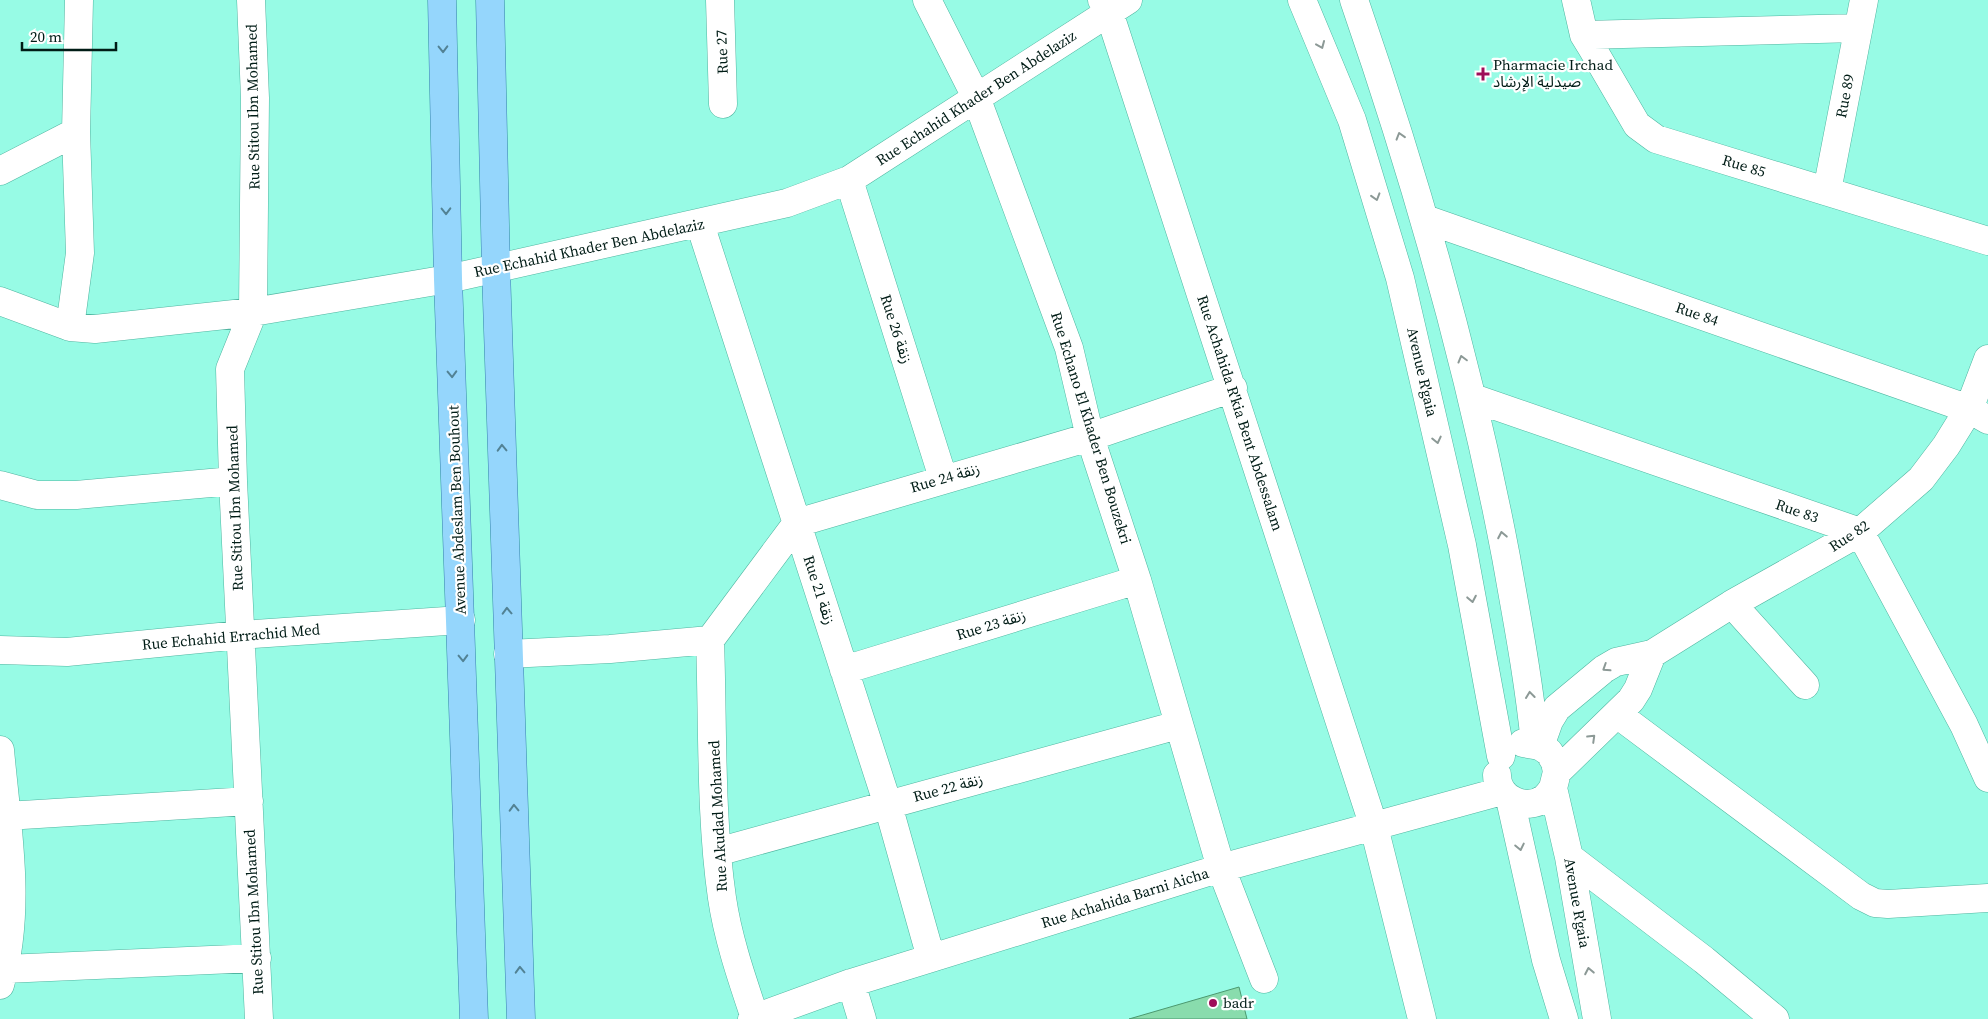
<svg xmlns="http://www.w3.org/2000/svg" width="1988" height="1019" viewBox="0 0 1988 1019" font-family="'Source Serif 4','Noto Sans Arabic',serif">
<rect width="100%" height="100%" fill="#97fbe5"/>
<!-- building -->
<path fill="#89dcad" stroke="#4b986f" d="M 1239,987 L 1247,1019 L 1129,1019 Z"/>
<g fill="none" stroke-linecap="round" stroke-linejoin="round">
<!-- minor casing -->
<g stroke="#4fb5a0" stroke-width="29">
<path id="minor" d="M 251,0 L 255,98 L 253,312 L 230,369 L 233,481 L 259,1019
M 720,0 L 723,104
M 927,0 L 976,97 L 1069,348 L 1090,437 L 1137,580 L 1221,868 L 1264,979
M 1102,0 L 1109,12 L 1374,827 L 1422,1019
M 1302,0 L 1352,120 L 1400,278 L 1462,545 L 1501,756
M 1354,0 C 1417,182 1470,368 1506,557 C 1517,619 1529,681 1535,744
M 1576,0 L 1584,35 L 1592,48 L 1637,125 L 1656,139 L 1988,241
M 1584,35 L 1858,28
M 0,171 L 76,132
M 849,180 L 943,478
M 1827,191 L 1864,0
M 1425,219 L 1969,409 L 1988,420
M 700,224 L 888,805 L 931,958
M 0,301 L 70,327 L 95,329 L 253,312 L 448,279 L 787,203 L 849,180 L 1128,0
M 70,327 L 80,253 L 76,132 L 79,0
M 1473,398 L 1860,532 L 1964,725 L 1988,778
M 0,485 L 37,495 L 76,495 L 233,481
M 1732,604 L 1805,685
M 710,640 L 797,523 L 1090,437 L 1233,388
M 710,640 C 713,724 710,815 722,898 C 728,939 742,979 755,1018
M 0,650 L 67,652 L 240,635 L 461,620
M 508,654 L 610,649 L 710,640
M 844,670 L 1137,580
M 1617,714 L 1861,896 L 1875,903 L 1888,904 L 1988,898
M 1523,743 L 1540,746 L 1549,752 L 1555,762 L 1557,772 L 1553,788 L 1569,857 L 1597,1019
M 1540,746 L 1549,721 L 1557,708 L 1604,669 L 1616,662 L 1652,654 L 1732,604 L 1860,532 L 1921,479 L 1946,446 L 1969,409 L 1988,359
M 0,750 C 7,828 22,908 0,985
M 1557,772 L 1631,700 L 1638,689 L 1652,654
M 1497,775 C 1497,799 1526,812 1545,798 C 1548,795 1551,791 1553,788
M 1510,799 L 1546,960 L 1564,1019
M 6,816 L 249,801
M 717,852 L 1178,725
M 1569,857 L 1704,960 L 1775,1019
M 5,969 L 257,958
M 851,983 L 862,1019
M 752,1019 L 851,983 L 1221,868 L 1502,791"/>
</g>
<!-- major casing -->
<g stroke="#3383aa" stroke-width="29">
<path id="major" d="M 442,0 L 448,279 L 474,1019
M 490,0 L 496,270 L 521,1019"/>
</g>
<!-- minor -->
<use href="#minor" stroke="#fff" stroke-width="28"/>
<!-- major -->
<use href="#major" stroke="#95d6fc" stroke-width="28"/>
</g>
<!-- one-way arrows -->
<defs><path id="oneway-chevron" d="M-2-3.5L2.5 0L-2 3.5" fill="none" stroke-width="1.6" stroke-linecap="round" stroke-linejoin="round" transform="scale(1.25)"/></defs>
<g stroke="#8c9996">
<use href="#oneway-chevron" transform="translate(1321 45) rotate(67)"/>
<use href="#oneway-chevron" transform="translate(1400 136) rotate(-107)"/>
<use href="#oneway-chevron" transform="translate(1376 197) rotate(73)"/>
<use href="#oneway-chevron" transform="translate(1462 359) rotate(-105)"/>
<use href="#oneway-chevron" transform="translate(1437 440) rotate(77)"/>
<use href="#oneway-chevron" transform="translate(1502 535) rotate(-101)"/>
<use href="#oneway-chevron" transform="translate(1472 599) rotate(79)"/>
<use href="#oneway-chevron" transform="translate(1606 668) rotate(147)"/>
<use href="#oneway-chevron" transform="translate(1530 695) rotate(-97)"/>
<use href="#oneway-chevron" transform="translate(1592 738) rotate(-44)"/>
<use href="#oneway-chevron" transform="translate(1520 847) rotate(78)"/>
<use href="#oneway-chevron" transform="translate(1589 971) rotate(-101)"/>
</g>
<g stroke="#528294">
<use href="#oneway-chevron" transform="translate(443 49) rotate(89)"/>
<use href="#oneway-chevron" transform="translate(446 211) rotate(89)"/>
<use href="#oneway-chevron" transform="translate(452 374) rotate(88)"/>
<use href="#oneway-chevron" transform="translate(502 448) rotate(-92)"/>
<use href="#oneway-chevron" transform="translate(507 611) rotate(-92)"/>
<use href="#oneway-chevron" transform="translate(463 658) rotate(88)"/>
<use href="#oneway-chevron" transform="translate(514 808) rotate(-92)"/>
<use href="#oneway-chevron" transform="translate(520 970) rotate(-92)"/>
</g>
<!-- markers -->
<g fill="#9e0d58" stroke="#fff" stroke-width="2">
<path d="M1480.5 66.5h5v5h5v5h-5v5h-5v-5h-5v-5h5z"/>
<circle cx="1213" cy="1003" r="5"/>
</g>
<g text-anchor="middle" stroke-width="4.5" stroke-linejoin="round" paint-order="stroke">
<!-- street labels -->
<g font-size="15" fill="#001c16" stroke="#fff">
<text transform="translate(722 52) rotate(-92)" y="5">Rue 27</text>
<text transform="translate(1845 96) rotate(-79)" y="5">Rue 89</text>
<text transform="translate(976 98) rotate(-33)" y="5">Rue Echahid Khader Ben Abdelaziz</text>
<text transform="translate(253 107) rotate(-91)" y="5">Rue Stitou Ibn Mohamed</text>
<text transform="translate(1744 166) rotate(17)" y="5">Rue 85</text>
<text transform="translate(589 248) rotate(-12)" y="5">Rue Echahid Khader Ben Abdelaziz</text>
<text transform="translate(1697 314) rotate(19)" y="5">Rue 84</text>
<text transform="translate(896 329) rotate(72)" y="5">Rue 26 زنقة</text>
<text transform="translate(1422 372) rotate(77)" y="5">Avenue R'gaia</text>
<text transform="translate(1240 413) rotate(72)" y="5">Rue Achahida R'kia Bent Abdessalam</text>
<text transform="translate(1091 428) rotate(73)" y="5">Rue Echano El Khader Ben Bouzekri</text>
<text transform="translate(945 478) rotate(-16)" y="5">Rue 24 زنقة</text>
<text transform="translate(235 508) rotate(-92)" y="5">Rue Stitou Ibn Mohamed</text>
<text transform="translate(457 510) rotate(-92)" y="5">Avenue Abdeslam Ben Bouhout</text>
<text transform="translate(1797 511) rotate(19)" y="5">Rue 83</text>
<text transform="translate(1849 536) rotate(-33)" y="5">Rue 82</text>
<text transform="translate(819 590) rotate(72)" y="5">Rue 21 زنقة</text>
<text transform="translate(991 625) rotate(-17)" y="5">Rue 23 زنقة</text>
<text transform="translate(231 637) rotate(-5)" y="5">Rue Echahid Errachid Med</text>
<text transform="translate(948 788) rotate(-15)" y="5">Rue 22 زنقة</text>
<text transform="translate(718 816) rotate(-93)" y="5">Rue Akudad Mohamed</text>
<text transform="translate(1125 898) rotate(-17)" y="5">Rue Achahida Barni Aicha</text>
<text transform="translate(1577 903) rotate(80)" y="5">Avenue R'gaia</text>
<text transform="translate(254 912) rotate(-93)" y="5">Rue Stitou Ibn Mohamed</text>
</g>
<!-- poi labels -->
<g font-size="15" fill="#001c16" stroke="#fff" text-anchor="start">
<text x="1493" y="70">Pharmacie Irchad<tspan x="1493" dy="17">صيدلية الإرشاد</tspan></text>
<text x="1223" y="1008">badr</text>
</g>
</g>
<!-- scale -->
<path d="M22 42v8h94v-8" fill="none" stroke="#001c16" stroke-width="2.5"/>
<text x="30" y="42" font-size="15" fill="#001c16" stroke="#ffffff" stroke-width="4" paint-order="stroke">20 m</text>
</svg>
